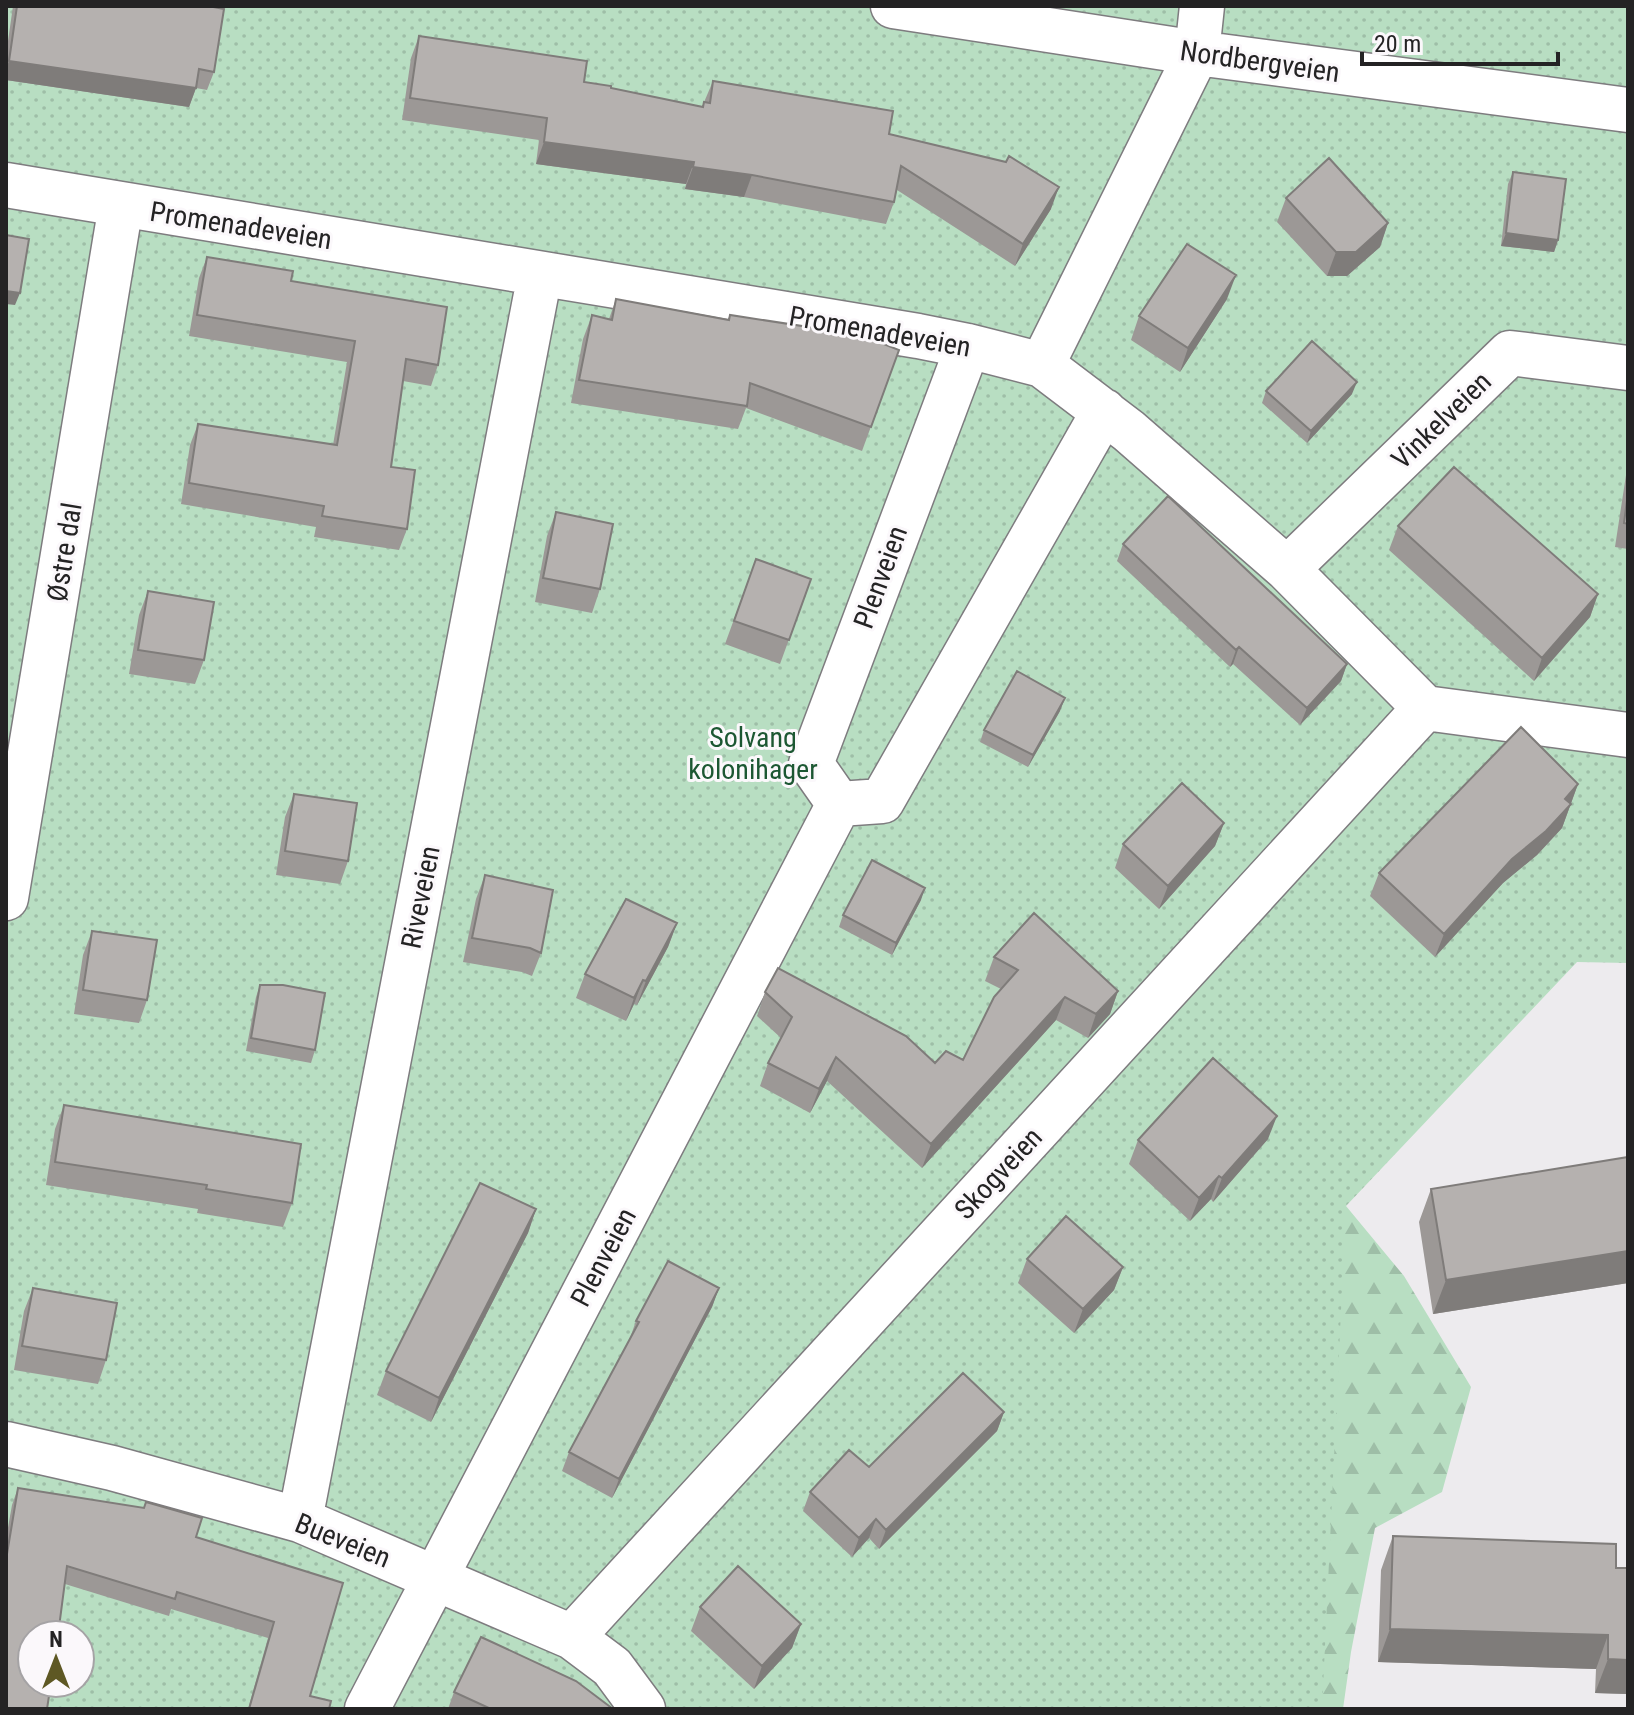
<svg xmlns="http://www.w3.org/2000/svg" width="1634" height="1715" viewBox="0 0 1634 1715" font-family="'Roboto Condensed',sans-serif">
<defs>
<pattern id="forest-firs" width="22" height="20" patternUnits="userSpaceOnUse" patternTransform="scale(2)"><rect width="22" height="20" fill="#b8dec2"/><path d="M5 1l3.5 6h-7zM16 11l3.5 6h-7z" fill="#9ebea7"/></pattern>
<pattern id="garden-dots" width="8" height="8" patternUnits="userSpaceOnUse" patternTransform="scale(2)"><rect width="8" height="8" fill="#b8dec2"/><path d="M2 2h.1M6 6h.1" fill="none" stroke="#9ebea7" stroke-width="1.8" stroke-linecap="round"/></pattern>
</defs>
<rect width="100%" height="100%" fill="#edebee"/>
<!-- forest -->
<path fill="url(#forest-firs)" d="M 1346,1206 L 1404,1276 L 1471,1387 L 1442,1492 L 1375,1528 L 1351,1652 L 1343,1709 L 951,1709 Z"/>
<!-- garden -->
<path fill="url(#garden-dots)" fill-rule="evenodd" d="M 6,6 L 1628,6 L 1628,963 L 1577,962 L 1346,1206 L 1322,1709 L 6,1709 ZM 32,1635 L 80,1635 L 80,1683 L 32,1683 Z"/>
<g fill="none" stroke-linecap="round" stroke-linejoin="round">
<!-- minor casing -->
<g stroke="#7e7c7f" stroke-width="47">
<path id="minor" d="M 893,6 L 1197,53 L 1628,110
M 6,185 L 918,336 L 968,346 L 1042,365 L 1129,431 L 1287,569 L 1425,708 L 1628,735
M 1042,365 L 1197,53 L 1202,6
M 1287,569 L 1510,353 L 1628,368
M 839,804 L 811,764 L 968,346
M 6,898 L 121,205
M 6,1444 L 112,1468 L 300,1520 L 572,1637 L 612,1667 L 643,1709
M 300,1520 L 540,274
M 572,1637 L 1425,708
M 367,1709 L 839,804 L 882,801 L 1104,411"/>
</g>
<!-- minor -->
<use href="#minor" stroke="#fff" stroke-width="44"/>
</g>
<!-- wall -->
<path fill="#9c9896" d="M 13,6 L 208,6 L 214,72 L 207,90 L 196,88 L 189,107 L 6,80 L 6,55 Z
M 419,36 L 584,82 L 702,107 L 713,81 L 889,134 L 1051,209 L 1015,266 L 897,190 L 894,202 L 886,224 L 744,197 L 685,189 L 686,184 L 536,164 L 539,140 L 402,120 L 411,58 Z
M 1513,172 L 1558,240 L 1554,252 L 1501,246 L 1508,184 Z
M 1286,198 L 1388,223 L 1380,247 L 1347,276 L 1327,276 L 1277,222 Z
M 207,257 L 291,281 L 438,365 L 431,386 L 403,381 L 391,467 L 407,529 L 399,550 L 314,537 L 316,527 L 181,504 L 190,445 L 198,424 L 333,445 L 347,362 L 189,336 L 199,278 Z
M 616,299 L 728,319 L 730,315 L 899,350 L 862,451 L 746,408 L 738,429 L 571,403 L 583,339 L 592,315 L 609,319 Z
M 1227,299 L 1180,372 L 1131,340 L 1139,316 Z
M 1266,391 L 1352,394 L 1307,443 L 1262,403 Z
M 1628,462 L 1628,549 L 1615,547 Z
M 556,512 L 600,589 L 592,613 L 535,602 L 547,536 Z
M 1398,526 L 1598,594 L 1590,617 L 1534,681 L 1389,550 Z
M 1123,544 L 1347,664 L 1341,681 L 1300,725 L 1233,664 L 1230,667 L 1117,561 Z
M 756,559 L 811,579 L 780,664 L 725,644 Z
M 148,591 L 204,660 L 195,684 L 129,674 L 139,615 Z
M 1060,711 L 1028,767 L 980,742 L 984,730 Z
M 1578,784 L 1562,828 L 1537,855 L 1503,883 L 1435,957 L 1370,896 L 1379,873 Z
M 294,794 L 348,861 L 340,884 L 276,875 L 285,817 Z
M 1224,823 L 1215,846 L 1159,909 L 1115,868 L 1123,844 Z
M 485,875 L 541,953 L 532,976 L 522,972 L 463,962 L 476,899 Z
M 921,900 L 892,955 L 839,927 L 843,915 Z
M 677,923 L 668,947 L 637,1005 L 634,1004 L 626,1021 L 576,998 L 585,974 Z
M 92,931 L 147,1000 L 139,1023 L 74,1014 L 83,955 Z
M 994,957 L 1118,991 L 1110,1014 L 1088,1038 L 1056,1020 L 922,1168 L 827,1081 L 810,1113 L 760,1086 L 768,1063 L 781,1038 L 757,1016 L 765,992 L 935,1063 L 963,1060 L 1001,989 L 985,981 Z
M 260,985 L 315,1050 L 311,1063 L 246,1051 L 256,997 Z
M 64,1105 L 292,1203 L 283,1227 L 197,1213 L 198,1209 L 46,1185 L 55,1129 Z
M 1268,1139 L 1213,1202 L 1211,1199 L 1190,1221 L 1129,1164 L 1138,1140 Z
M 1628,1157 L 1628,1283 L 1433,1314 L 1419,1222 L 1431,1189 Z
M 536,1209 L 528,1233 L 431,1422 L 377,1395 L 386,1371 Z
M 1027,1259 L 1123,1267 L 1114,1290 L 1074,1333 L 1018,1283 Z
M 33,1288 L 106,1360 L 98,1384 L 14,1370 L 24,1311 Z
M 719,1288 L 712,1307 L 612,1498 L 562,1471 L 569,1452 L 630,1338 L 636,1321 Z
M 1004,1412 L 997,1431 L 879,1549 L 869,1538 L 852,1557 L 803,1511 L 810,1492 Z
M 18,1488 L 196,1537 L 343,1583 L 310,1696 L 329,1709 L 248,1709 L 268,1638 L 171,1609 L 169,1616 L 65,1584 L 6,1709 L 6,1539 L 12,1505 Z
M 1393,1536 L 1616,1568 L 1628,1568 L 1628,1694 L 1595,1693 L 1596,1669 L 1378,1662 L 1381,1570 Z
M 700,1607 L 801,1624 L 792,1648 L 754,1689 L 691,1631 Z
M 454,1692 L 613,1709 L 448,1709 Z"/>
<!-- shaded-wall -->
<path fill="#7f7c7a" d="M 9,61 L 196,88 L 189,107 L 6,80 L 6,69 Z
M 544,142 L 694,162 L 686,184 L 536,164 Z
M 693,167 L 752,175 L 744,197 L 685,189 Z
M 1059,187 L 1051,209 L 1015,266 L 1023,244 Z
M 1388,223 L 1380,247 L 1347,276 L 1327,276 L 1336,252 Z
M 1506,233 L 1558,240 L 1554,252 L 1501,246 Z
M 1236,275 L 1227,299 L 1180,372 L 1188,348 Z
M 6,291 L 20,293 L 15,305 L 6,304 Z
M 1357,382 L 1352,394 L 1307,443 L 1311,431 Z
M 1598,594 L 1590,617 L 1534,681 L 1542,658 Z
M 1239,647 L 1233,664 L 1230,667 L 1236,650 Z
M 1347,664 L 1341,681 L 1300,725 L 1307,708 Z
M 1065,698 L 1060,711 L 1028,767 L 1033,755 Z
M 1578,784 L 1562,828 L 1537,855 L 1503,883 L 1435,957 L 1444,934 Z
M 1224,823 L 1215,846 L 1159,909 L 1168,886 Z
M 925,888 L 921,900 L 892,955 L 896,943 Z
M 677,923 L 668,947 L 637,1005 L 646,981 Z
M 643,980 L 634,1004 L 626,1021 L 634,998 Z
M 1118,991 L 1110,1014 L 1088,1038 L 1096,1014 Z
M 1065,997 L 1056,1020 L 922,1168 L 931,1144 Z
M 836,1057 L 827,1081 L 810,1113 L 819,1089 Z
M 1277,1116 L 1268,1139 L 1213,1202 L 1222,1178 Z
M 1219,1176 L 1211,1199 L 1190,1221 L 1199,1198 Z
M 536,1209 L 528,1233 L 431,1422 L 439,1398 Z
M 1628,1251 L 1628,1283 L 1433,1314 L 1446,1280 Z
M 1123,1267 L 1114,1290 L 1074,1333 L 1083,1309 Z
M 719,1288 L 712,1307 L 612,1498 L 619,1479 Z
M 1004,1412 L 997,1431 L 879,1549 L 886,1530 Z
M 876,1519 L 869,1538 L 852,1557 L 859,1538 Z
M 801,1624 L 792,1648 L 754,1689 L 762,1666 Z
M 1390,1629 L 1608,1635 L 1596,1669 L 1378,1662 Z
M 1608,1659 L 1628,1660 L 1628,1694 L 1595,1693 Z"/>
<!-- building -->
<path fill="#b5b1af" stroke="#7f7c7a" stroke-width="2" d="M 17,6 L 208,6 L 224,9 L 214,72 L 199,69 L 196,88 L 9,61 Z
M 419,36 L 587,61 L 584,82 L 611,86 L 611,88 L 703,107 L 704,102 L 710,103 L 713,81 L 893,111 L 889,134 L 1006,162 L 1009,156 L 1059,187 L 1023,244 L 901,166 L 894,202 L 752,175 L 693,167 L 694,162 L 544,142 L 547,118 L 410,98 Z
M 1329,158 L 1388,223 L 1356,252 L 1336,252 L 1286,198 Z
M 1513,172 L 1566,179 L 1558,240 L 1506,233 Z
M 6,235 L 29,239 L 20,293 L 6,291 Z
M 1187,244 L 1236,275 L 1188,348 L 1139,316 Z
M 207,257 L 293,271 L 291,281 L 447,307 L 438,365 L 406,359 L 391,467 L 415,470 L 407,529 L 322,516 L 324,506 L 189,483 L 198,424 L 337,445 L 355,341 L 197,315 Z
M 616,299 L 729,320 L 730,315 L 861,335 L 899,350 L 871,427 L 750,383 L 747,406 L 579,380 L 592,315 L 612,320 Z
M 1312,341 L 1357,382 L 1311,431 L 1266,391 Z
M 1454,467 L 1598,594 L 1542,658 L 1398,526 Z
M 1628,493 L 1628,524 L 1624,523 Z
M 1168,496 L 1347,664 L 1307,708 L 1239,647 L 1236,650 L 1123,544 Z
M 556,512 L 613,524 L 600,589 L 543,578 Z
M 756,559 L 811,579 L 789,640 L 734,621 Z
M 148,591 L 214,602 L 204,660 L 138,650 Z
M 1017,671 L 1065,698 L 1033,755 L 984,730 Z
M 1521,727 L 1578,784 L 1565,799 L 1571,804 L 1546,831 L 1512,859 L 1444,934 L 1379,873 Z
M 1182,783 L 1224,823 L 1168,886 L 1123,844 Z
M 294,794 L 357,803 L 348,861 L 285,851 Z
M 872,860 L 925,888 L 896,943 L 843,915 Z
M 485,875 L 553,890 L 541,953 L 530,948 L 472,938 Z
M 626,899 L 677,923 L 646,981 L 643,980 L 634,998 L 585,974 Z
M 1034,913 L 1118,991 L 1096,1014 L 1065,997 L 931,1144 L 836,1057 L 819,1089 L 768,1063 L 792,1017 L 765,992 L 778,968 L 906,1036 L 935,1063 L 946,1051 L 963,1060 L 994,997 L 1018,970 L 994,957 Z
M 92,931 L 157,940 L 147,1000 L 83,990 Z
M 260,985 L 283,985 L 325,993 L 315,1050 L 251,1038 Z
M 1213,1058 L 1277,1116 L 1222,1178 L 1219,1176 L 1199,1198 L 1138,1140 Z
M 64,1105 L 301,1144 L 292,1203 L 206,1189 L 207,1185 L 55,1162 Z
M 1628,1157 L 1628,1251 L 1446,1280 L 1431,1189 Z
M 480,1183 L 536,1209 L 439,1398 L 386,1371 Z
M 1066,1216 L 1123,1267 L 1083,1309 L 1027,1259 Z
M 668,1261 L 719,1288 L 619,1479 L 569,1452 L 639,1322 L 636,1321 Z
M 33,1288 L 117,1303 L 106,1360 L 22,1346 Z
M 963,1373 L 1004,1412 L 886,1530 L 876,1519 L 859,1538 L 810,1492 L 849,1450 L 869,1467 Z
M 18,1488 L 144,1508 L 146,1502 L 202,1518 L 196,1537 L 343,1583 L 310,1696 L 331,1701 L 329,1709 L 249,1709 L 274,1622 L 177,1592 L 175,1599 L 67,1566 L 58,1635 L 32,1635 L 32,1683 L 51,1683 L 47,1709 L 6,1709 L 6,1560 Z
M 1393,1536 L 1616,1544 L 1616,1568 L 1628,1568 L 1628,1660 L 1608,1659 L 1608,1635 L 1390,1629 Z
M 738,1566 L 801,1624 L 762,1666 L 700,1607 Z
M 481,1637 L 576,1681 L 613,1709 L 491,1709 L 454,1692 Z"/>
<g text-anchor="middle" stroke-width="6" stroke-linejoin="round" paint-order="stroke">
<!-- street labels -->
<g font-size="28" fill="#242324" stroke="#fbf8fb">
<text transform="translate(1260 61) rotate(8)" y="10">Nordbergveien</text>
<text transform="translate(241 225) rotate(9)" y="10">Promenadeveien</text>
<text transform="translate(880 331) rotate(10)" y="10">Promenadeveien</text>
<text transform="translate(1441 420) rotate(-44)" y="10">Vinkelveien</text>
<text transform="translate(64 552) rotate(-81)" y="10">Østre dal</text>
<text transform="translate(880 577) rotate(-70)" y="10">Plenveien</text>
<text transform="translate(420 897) rotate(-79)" y="10">Riveveien</text>
<text transform="translate(998 1173) rotate(-47)" y="10">Skogveien</text>
<text transform="translate(603 1257) rotate(-62)" y="10">Plenveien</text>
<text transform="translate(343 1540) rotate(22)" y="10">Bueveien</text>
</g>
<!-- park labels -->
<g font-size="28" fill="#1c5732" stroke="#fbf8fb">
<text x="753" y="747">Solvang<tspan x="753" dy="32">kolonihager</tspan></text>
</g>
</g>
<!-- border -->
<rect width="1634" height="1715" fill="none" stroke="#242324" stroke-width="16"/>
<!-- north arrow -->
<g transform="translate(56 1659)"><circle r="38" fill="#fbf8fb" stroke="#a5a3a5" stroke-width="2"/>
<path d="M0-6L14 30L0 20L-14 30Z" fill="#5e5824"/>
<text y="-12" font-size="22" font-weight="bold" text-anchor="middle" fill="#242324">N</text>
</g>
<!-- scale -->
<path d="M1362 52v12h196v-12" fill="none" stroke="#242324" stroke-width="4"/>
<text x="1374" y="52" font-size="24" fill="#242324" stroke="#fbf8fb" stroke-width="6" paint-order="stroke">20 m</text>
</svg>
